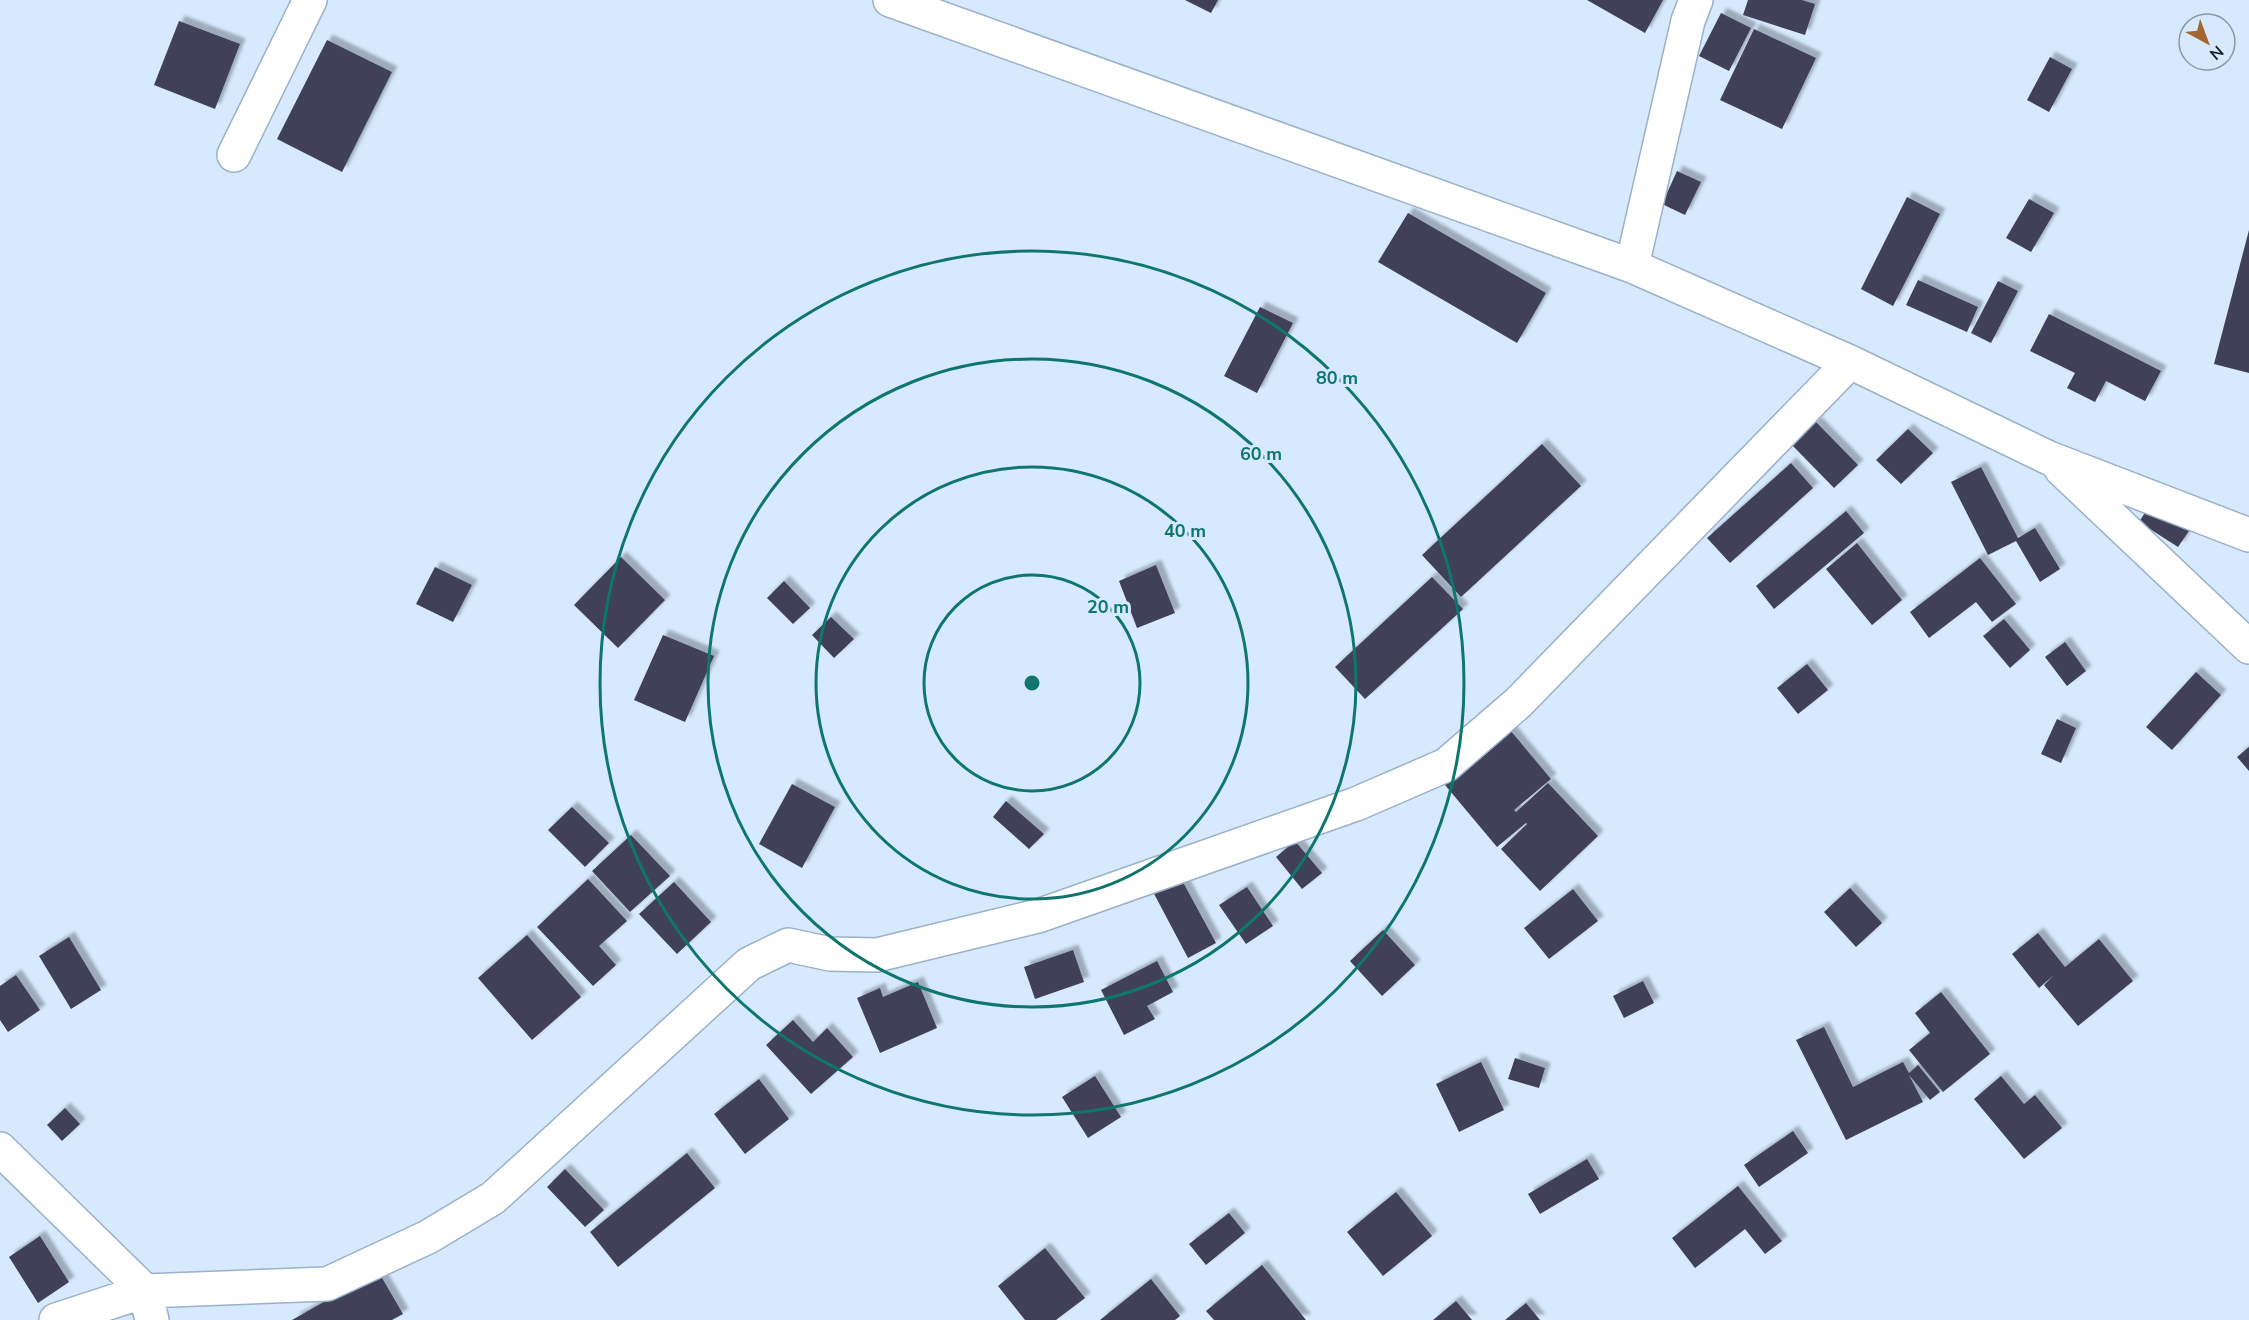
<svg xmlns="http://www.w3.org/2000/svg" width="2249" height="1320" viewBox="0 0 2249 1320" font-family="'Nunito Sans',sans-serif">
<defs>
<filter id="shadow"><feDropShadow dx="5.5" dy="-5.5" stdDeviation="1.5" flood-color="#0004"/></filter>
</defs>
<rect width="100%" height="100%" fill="#d6e9fd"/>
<!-- building -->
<path fill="#404059" filter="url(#shadow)" d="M 1185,0 L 1218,0 L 1211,13 Z
M 1587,0 L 1663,0 L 1645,33 Z
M 1748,0 L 1802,0 L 1815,4 L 1805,35 L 1743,15 Z
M 1721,13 L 1751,28 L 1729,71 L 1699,56 Z
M 179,21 L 240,44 L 215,109 L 154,85 Z
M 1754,29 L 1816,58 L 1782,129 L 1720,100 Z
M 327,40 L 392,72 L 342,172 L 277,139 Z
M 2050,57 L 2072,69 L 2049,112 L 2027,100 Z
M 1677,171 L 1701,182 L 1685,215 L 1662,204 Z
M 1907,197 L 1940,214 L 1893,306 L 1861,289 Z
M 2029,199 L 2054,213 L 2031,252 L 2006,238 Z
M 1408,213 L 1546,293 L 1517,343 L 1378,262 Z
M 2249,230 L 2249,373 L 2214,364 Z
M 1918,280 L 1978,307 L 1967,332 L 1906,305 Z
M 1998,281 L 2018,291 L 1991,343 L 1971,333 Z
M 1260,307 L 1293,323 L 1257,393 L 1224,376 Z
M 2049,314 L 2161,371 L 2145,401 L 2106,381 L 2095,402 L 2067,388 L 2075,373 L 2030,351 Z
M 1816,422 L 1858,465 L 1834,488 L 1792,445 Z
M 1908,429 L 1933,453 L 1901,484 L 1876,460 Z
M 1542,444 L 1581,486 L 1461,597 L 1422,555 Z
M 1791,463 L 1813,488 L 1730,563 L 1707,538 Z
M 1981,467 L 2018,538 L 2035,528 L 2060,569 L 2040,582 L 2016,541 L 1988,555 L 1951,482 Z
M 2157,494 L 2197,519 L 2178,547 L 2139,522 Z
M 1846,511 L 1864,533 L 1774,609 L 1756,586 Z
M 1857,543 L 1902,600 L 1872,625 L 1826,569 Z
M 621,557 L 665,600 L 618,648 L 574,605 Z
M 1980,558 L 2016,604 L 1992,622 L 1976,602 L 1929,638 L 1910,612 Z
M 1156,565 L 1175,613 L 1137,628 L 1119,581 Z
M 435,567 L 472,585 L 453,622 L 416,604 Z
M 1432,577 L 1463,609 L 1365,699 L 1335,667 Z
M 784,581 L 810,608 L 793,624 L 767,598 Z
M 831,617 L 854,639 L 834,658 L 812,635 Z
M 2004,619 L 2030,650 L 2010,668 L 1983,636 Z
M 663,635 L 714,656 L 685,722 L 634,700 Z
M 2065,642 L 2086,671 L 2067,686 L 2045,657 Z
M 1807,664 L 1828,690 L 1798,714 L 1777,688 Z
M 2196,672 L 2221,695 L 2172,750 L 2146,727 Z
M 2057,719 L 2076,728 L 2061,763 L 2041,754 Z
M 1510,730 L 1551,779 L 1514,810 L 1516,812 L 1548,783 L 1598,836 L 1540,891 L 1501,849 L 1527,824 L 1526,823 L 1497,847 L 1445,785 Z
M 2249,747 L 2249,771 L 2237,757 Z
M 792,784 L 835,807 L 802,868 L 759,844 Z
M 1006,801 L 1044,834 L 1029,849 L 993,817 Z
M 572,807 L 609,843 L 585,867 L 548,830 Z
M 631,835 L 670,876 L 630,912 L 592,871 Z
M 1295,841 L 1322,873 L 1302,889 L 1276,857 Z
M 1178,873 L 1216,943 L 1188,958 L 1151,888 Z
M 588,879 L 627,921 L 599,946 L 616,965 L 593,986 L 537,927 Z
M 674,882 L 711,922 L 677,954 L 639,914 Z
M 1247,887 L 1273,926 L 1246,944 L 1219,905 Z
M 1850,888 L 1882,923 L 1856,947 L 1824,912 Z
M 1573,889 L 1598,921 L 1549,959 L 1524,928 Z
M 1383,930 L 1415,965 L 1382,996 L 1350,961 Z
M 2038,933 L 2065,967 L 2099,939 L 2133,981 L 2078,1026 L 2044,985 L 2054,975 L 2039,988 L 2012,954 Z
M 527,935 L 581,997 L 532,1040 L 478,978 Z
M 69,937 L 101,990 L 71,1009 L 39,956 Z
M 1073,950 L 1084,982 L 1035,999 L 1024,967 Z
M 1157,961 L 1173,992 L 1147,1006 L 1155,1019 L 1124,1035 L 1101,990 Z
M 16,975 L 40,1010 L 8,1032 L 0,1020 L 0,986 Z
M 1643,981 L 1654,1003 L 1624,1018 L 1613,996 Z
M 918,982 L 937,1028 L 880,1053 L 857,998 L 880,988 L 883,997 Z
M 1941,992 L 1990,1054 L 1943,1092 L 1909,1050 L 1930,1033 L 1915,1013 Z
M 793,1020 L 813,1042 L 827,1028 L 853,1057 L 811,1094 L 766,1045 Z
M 1824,1027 L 1853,1087 L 1903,1062 L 1909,1073 L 1918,1065 L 1940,1092 L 1930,1100 L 1909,1075 L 1923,1102 L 1846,1140 L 1796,1040 Z
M 1515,1058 L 1545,1068 L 1539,1088 L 1508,1079 Z
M 1481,1062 L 1504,1110 L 1459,1132 L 1436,1084 Z
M 1095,1076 L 1121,1117 L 1088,1138 L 1062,1097 Z
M 2001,1076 L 2024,1104 L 2035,1095 L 2062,1128 L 2024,1159 L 1974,1099 Z
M 759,1079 L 789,1119 L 745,1154 L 714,1114 Z
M 65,1108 L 80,1124 L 62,1141 L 47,1125 Z
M 1793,1131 L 1808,1153 L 1759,1187 L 1744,1165 Z
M 687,1153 L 715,1188 L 618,1267 L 590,1232 Z
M 1587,1159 L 1599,1179 L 1540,1214 L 1528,1194 Z
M 565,1169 L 604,1210 L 585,1227 L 547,1187 Z
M 1738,1186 L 1782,1241 L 1765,1254 L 1745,1229 L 1695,1268 L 1672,1238 Z
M 1396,1192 L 1432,1236 L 1383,1276 L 1347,1232 Z
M 1229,1213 L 1245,1233 L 1206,1265 L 1189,1244 Z
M 40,1236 L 69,1282 L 38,1303 L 9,1257 Z
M 1045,1248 L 1085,1298 L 1056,1320 L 1025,1320 L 998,1286 Z
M 1262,1265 L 1306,1320 L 1214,1320 L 1206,1311 Z
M 378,1271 L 403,1314 L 392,1320 L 292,1320 Z
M 1151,1279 L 1180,1316 L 1175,1320 L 1100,1320 Z
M 1456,1301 L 1472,1320 L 1433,1320 Z
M 1526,1303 L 1540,1320 L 1505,1320 Z"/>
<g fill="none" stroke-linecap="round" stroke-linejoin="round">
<!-- minor casing -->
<g stroke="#9ab1c9" stroke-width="36">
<path id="minor" d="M 890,0 L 1632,266 L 1850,362 L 2049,458 L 2249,535
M 234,155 L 310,0
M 1632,266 L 1688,21 L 1696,0
M 2061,469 L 2249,647
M 0,1149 L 145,1291 L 152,1320
M 56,1320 L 145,1291 L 327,1284 L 428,1237 L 493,1198 L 749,964 L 788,945 L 830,954 L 877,955 L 1038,916 L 1356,804 L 1446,765 L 1518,703 L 1850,362"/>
</g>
<!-- minor -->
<use href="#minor" stroke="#fff" stroke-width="33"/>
</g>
<!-- distance rings -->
<g fill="none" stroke="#0f766e" stroke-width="3">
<circle cx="1032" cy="683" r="108"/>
<circle cx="1032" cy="683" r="216"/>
<circle cx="1032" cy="683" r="324"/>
<circle cx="1032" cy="683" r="432"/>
</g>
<circle cx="1032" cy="683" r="9" fill="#0f766e" stroke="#d6e9fd" stroke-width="3"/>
<g font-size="18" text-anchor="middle" font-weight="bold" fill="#0f766e" stroke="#d6e9fd" stroke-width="6" stroke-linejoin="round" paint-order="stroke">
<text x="1337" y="384">80 m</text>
<text x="1261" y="460">60 m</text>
<text x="1185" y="537">40 m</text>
<text x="1108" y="613">20 m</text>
</g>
<!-- north arrow -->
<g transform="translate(2207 42) rotate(139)"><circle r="28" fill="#d6e9fd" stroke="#8b99a9" stroke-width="1.5"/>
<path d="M0-4.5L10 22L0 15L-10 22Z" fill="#a6662f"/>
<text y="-9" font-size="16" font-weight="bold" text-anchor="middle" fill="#1a222b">N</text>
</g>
</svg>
